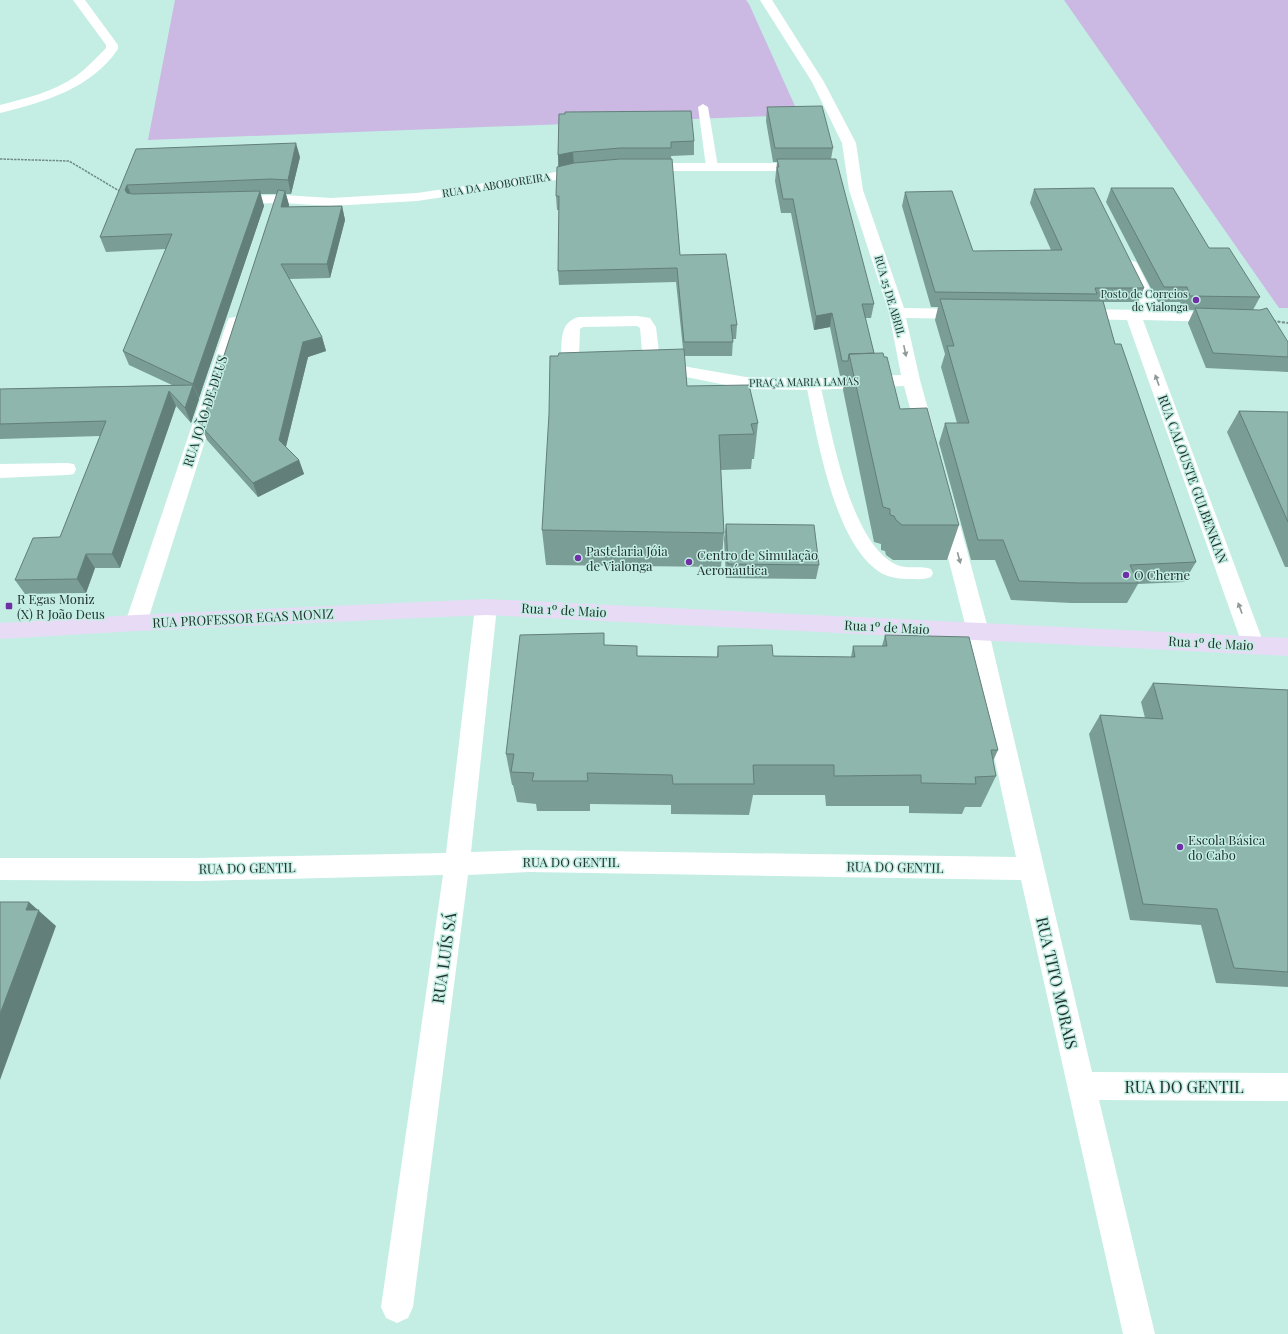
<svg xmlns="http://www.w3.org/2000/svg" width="1288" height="1334" viewBox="0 0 1288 1334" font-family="'Playfair Display',serif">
<rect width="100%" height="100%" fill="#c4eee4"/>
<!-- green -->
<path fill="#cbb8e3" d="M 175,0 L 746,0 L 749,4 L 799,115 L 148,140 Z
M 1064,0 L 1288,0 L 1288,308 L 1279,308 Z"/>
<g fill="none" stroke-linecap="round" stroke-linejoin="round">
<!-- path-far1 -->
<path stroke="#6f8c85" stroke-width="1.5" stroke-dasharray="2.5 1" stroke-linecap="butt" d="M 0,159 L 69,161 L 121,192"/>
<!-- path -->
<path stroke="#6f8c85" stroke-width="2" stroke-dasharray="3 1.5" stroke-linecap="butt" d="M 1273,321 L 1288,323"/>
<!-- lane -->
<path fill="#fff" fill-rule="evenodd" d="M 703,104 L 708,107 L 718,167 L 716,169 L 708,169 L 706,167 L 698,107 Z
M 813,379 L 818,381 L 820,384 C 832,432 849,540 895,564 C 905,570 920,565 931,569 L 933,573 L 931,577 C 924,580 917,579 910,579 C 901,579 891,578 883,574 C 834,547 817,435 806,384 L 808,381 Z"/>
<!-- street -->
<path fill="#fff" fill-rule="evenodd" d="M 73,0 L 85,0 L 118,45 L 118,49 C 91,89 44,102 0,113 L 0,105 C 26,98 54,92 76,76 C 87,68 96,58 106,48 L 106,45 Z
M 760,0 L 772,0 L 824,82 L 856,143 L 863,190 L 904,308 L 967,309 L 973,310 L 975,314 L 973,318 L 967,319 L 906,318 L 920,380 L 936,438 L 934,442 L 927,444 L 920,442 L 918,438 L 904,386 L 813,390 L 746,389 L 671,374 L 650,369 L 643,363 L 640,328 L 637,326 L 583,327 L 580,329 L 579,356 L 582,359 L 598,360 L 601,364 L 598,368 C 585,371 570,371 561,358 C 562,341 559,322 579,317 L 637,316 L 650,318 L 656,327 L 660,361 L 671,364 L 746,377 L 813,378 L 901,375 L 889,313 L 849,190 L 842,143 L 812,82 Z
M 643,163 L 807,163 L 812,164 L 814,167 L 812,170 L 807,171 L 643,171 L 638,170 L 636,167 L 638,164 Z
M 587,165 L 592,166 L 594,169 L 592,172 L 546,182 L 417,201 L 331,206 L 283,203 L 232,204 L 227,203 L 225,200 L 227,197 L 232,196 L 283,195 L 331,198 L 417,193 L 546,174 Z
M 1130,260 L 1136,262 L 1138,265 L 1161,311 L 1221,312 L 1227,313 L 1229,317 L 1227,321 L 1221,322 L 1143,320 L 1264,644 L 1261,650 L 1253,653 L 1245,650 L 1242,644 L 1127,320 L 1077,319 L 1071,318 L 1069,314 L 1071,310 L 1077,309 L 1144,310 L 1122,265 L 1124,262 Z
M 235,317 L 241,318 L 243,322 L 147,623 L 144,629 L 136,631 L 128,629 L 125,623 L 227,322 L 229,318 Z
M 67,463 L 74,464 L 76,469 L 74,474 L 67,475 L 0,478 L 0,464 Z
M 946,503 L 953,505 L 956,510 L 989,632 L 1092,1072 L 1288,1073 L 1288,1101 L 1099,1100 L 1155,1334 L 1123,1334 L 1021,880 L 529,872 L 468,875 L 413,1307 L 408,1318 L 397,1323 L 386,1318 L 381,1307 L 443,875 L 198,881 L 0,880 L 0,858 L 198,858 L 446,853 L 475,607 L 479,601 L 486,599 L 493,601 L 497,607 L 471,852 L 529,850 L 1016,857 L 967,632 L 936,510 L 939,505 Z"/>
<!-- secondary -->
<path fill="#e8dbf6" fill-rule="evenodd" d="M 486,599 L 1288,638 L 1288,656 L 486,615 L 136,631 L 0,639 L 0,623 L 136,615 Z"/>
</g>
<!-- wall -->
<path fill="#7a9d95" d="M 767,107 L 833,148 L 831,159 L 874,304 L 871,318 L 865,318 L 874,353 L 900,409 L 959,525 L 947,560 L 893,560 L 886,555 L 885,551 L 881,550 L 881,544 L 874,542 L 843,390 L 845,375 L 840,376 L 830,327 L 814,330 L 791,213 L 781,213 L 775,181 L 777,162 L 773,162 L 766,121 Z
M 559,114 L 694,141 L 694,155 L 671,156 L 680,255 L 737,325 L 736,339 L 733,339 L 732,356 L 684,356 L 687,386 L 758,423 L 754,459 L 752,459 L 751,469 L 721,470 L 724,533 L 721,567 L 546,565 L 542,530 L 683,349 L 676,282 L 559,285 L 558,271 L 559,210 L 557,210 L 556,196 L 558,167 Z
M 136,149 L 300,157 L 291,194 L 286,194 L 289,205 L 289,207 L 342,206 L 345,220 L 330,278 L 289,279 L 322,337 L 326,351 L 308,357 L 286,447 L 299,460 L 304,474 L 258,497 L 207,440 L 201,426 L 277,194 L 260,194 L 264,206 L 199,398 L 198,398 L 199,399 L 191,423 L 176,406 L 120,568 L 95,568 L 86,593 L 25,594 L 15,580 L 60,537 L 100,436 L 0,439 L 0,389 L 172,385 L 129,365 L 123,351 L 166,249 L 106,252 L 100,237 Z
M 1111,188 L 1209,248 L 1260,297 L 1253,310 L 1288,342 L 1288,372 L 1206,368 L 1188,323 L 1194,310 L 1183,310 L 1180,302 L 1158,302 L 1106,202 Z
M 1034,189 L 1144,288 L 1138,302 L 1103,302 L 1115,344 L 1196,562 L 1184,582 L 1138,584 L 1127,603 L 1071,603 L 1011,600 L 995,560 L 971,560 L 939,443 L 945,423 L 957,423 L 941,367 L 945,354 L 935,320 L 938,307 L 931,307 L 902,206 L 905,192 L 973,251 L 1051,250 L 1030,203 Z
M 1239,411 L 1288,412 L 1288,567 L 1285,567 L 1227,432 Z
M 726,524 L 819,565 L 816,579 L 726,578 L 724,539 Z
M 604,633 L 604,645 L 637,656 L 717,657 L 718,646 L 773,656 L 851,657 L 853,646 L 882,646 L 885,635 L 998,750 L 993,761 L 996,776 L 981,807 L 965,807 L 962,814 L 909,813 L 909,806 L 826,806 L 825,795 L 753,795 L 749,815 L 671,814 L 671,805 L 590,804 L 590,811 L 537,811 L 536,804 L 517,802 L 513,785 L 512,785 L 506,754 Z
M 1153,683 L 1288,690 L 1288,987 L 1216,983 L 1201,925 L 1130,920 L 1089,734 L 1100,715 L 1145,718 L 1141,702 Z"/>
<!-- shaded-wall -->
<path fill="#637f79" d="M 296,143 L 300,157 L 291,194 L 288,180 Z
M 573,152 L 574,166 L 559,169 L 558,155 Z
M 127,185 L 133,199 L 131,204 L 125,190 Z
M 260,191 L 264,206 L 199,398 L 193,384 Z
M 285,191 L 289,205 L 285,221 L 281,207 Z
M 342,206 L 345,220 L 330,278 L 327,264 Z
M 832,313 L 830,327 L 814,330 L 816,316 Z
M 322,337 L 326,351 L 308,357 L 284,454 L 279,440 L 303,342 Z
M 193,385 L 199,399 L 191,423 L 185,408 Z
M 169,391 L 176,406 L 120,568 L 112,554 Z
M 299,460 L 304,474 L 258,497 L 253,483 Z
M 86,554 L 95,568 L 86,593 L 77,579 Z
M 29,902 L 56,926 L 0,1080 L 0,1014 L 26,910 Z"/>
<!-- building -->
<path fill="#8eb6ad" stroke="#637f79" d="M 822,106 L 833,148 L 775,148 L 767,107 Z
M 691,111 L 694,141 L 671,142 L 671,148 L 620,148 L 573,152 L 558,155 L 559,114 L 565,114 L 565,112 Z
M 296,143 L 288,180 L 271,179 L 127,185 L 125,190 L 127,193 L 133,194 L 260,191 L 193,384 L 123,351 L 172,234 L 100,237 L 136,149 Z
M 620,159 L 672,159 L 680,255 L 726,254 L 737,325 L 731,325 L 733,342 L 684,342 L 677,268 L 558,271 L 559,196 L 556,196 L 557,167 L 574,163 Z
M 777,159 L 836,159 L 874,304 L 862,304 L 874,353 L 849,354 L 848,361 L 842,361 L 832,313 L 816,316 L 793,199 L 783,199 L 777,167 L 779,167 Z
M 1094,188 L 1144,288 L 1095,288 L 1097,294 L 935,292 L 905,192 L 952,191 L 973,251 L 1062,250 L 1034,189 Z
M 1111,188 L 1173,188 L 1209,248 L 1229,248 L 1260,297 L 1190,296 L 1187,287 L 1164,287 Z
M 278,190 L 285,191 L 281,207 L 342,206 L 327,264 L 281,264 L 322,337 L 303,342 L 279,440 L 299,460 L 253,483 L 201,426 Z
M 940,299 L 1103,301 L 1115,344 L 1121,344 L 1196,562 L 1130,565 L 1138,583 L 1080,583 L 1019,581 L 1003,540 L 978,540 L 945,423 L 969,423 L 947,346 L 954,346 Z
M 1195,308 L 1260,310 L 1267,308 L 1288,342 L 1288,357 L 1213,353 Z
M 684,349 L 687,386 L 749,385 L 758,423 L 751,424 L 754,434 L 719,435 L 724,533 L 542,530 L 549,414 L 550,356 L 558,356 L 559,353 Z
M 883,353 L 884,357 L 887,357 L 900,409 L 927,408 L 959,525 L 902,525 L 896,520 L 894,516 L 890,515 L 890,509 L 883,507 L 849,354 Z
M 193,385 L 185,408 L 169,391 L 112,554 L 86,554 L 77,579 L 15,580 L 33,538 L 60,537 L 106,421 L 0,424 L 0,389 Z
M 1239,411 L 1288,412 L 1288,522 Z
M 726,524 L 814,525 L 819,565 L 728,564 Z
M 604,633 L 604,645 L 637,646 L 637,656 L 718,657 L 718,646 L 772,645 L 773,656 L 855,657 L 853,646 L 887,646 L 885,635 L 969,637 L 998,750 L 991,750 L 996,776 L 975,777 L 976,784 L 921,783 L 921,775 L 834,776 L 834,765 L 753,765 L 754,784 L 673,784 L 672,775 L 587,773 L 588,781 L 532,781 L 534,773 L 511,772 L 514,754 L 506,754 L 520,635 Z
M 1153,683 L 1288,690 L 1288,972 L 1234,968 L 1217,909 L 1143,904 L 1100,715 L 1163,719 Z
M 0,902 L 29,902 L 26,910 L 39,910 L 0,1014 Z"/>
<!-- one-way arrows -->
<defs><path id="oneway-solid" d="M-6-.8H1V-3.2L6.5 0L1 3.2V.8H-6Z"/></defs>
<g fill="#909997">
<use href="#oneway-solid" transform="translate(905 351) rotate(78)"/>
<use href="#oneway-solid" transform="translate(1157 380) rotate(-110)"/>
<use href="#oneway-solid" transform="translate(959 558) rotate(75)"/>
<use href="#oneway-solid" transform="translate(1240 608) rotate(-110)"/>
</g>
<!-- markers -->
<g fill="#7030a5" stroke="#c4eee4" stroke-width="1.5">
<circle cx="1196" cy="300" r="4"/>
<circle cx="578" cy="558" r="4"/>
<circle cx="689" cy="562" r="4"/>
<circle cx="1126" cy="575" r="4"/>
<rect x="5" y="602" width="8" height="8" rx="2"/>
<circle cx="1180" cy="847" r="4"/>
</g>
<g text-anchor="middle" stroke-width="3" stroke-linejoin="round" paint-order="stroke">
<!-- far-street labels -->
<g font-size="11" fill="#22332f" stroke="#c4eee4">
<text transform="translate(496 185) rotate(-9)" y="4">RUA DA ABOBOREIRA</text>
<text transform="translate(890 296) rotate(74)" y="4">RUA 25 DE ABRIL</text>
<text transform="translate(804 382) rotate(-1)" y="4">PRAÇA MARIA LAMAS</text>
</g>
<!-- far-poi labels -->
<g font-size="11" fill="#22332f" stroke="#c4eee4" text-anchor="end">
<text x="1188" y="298">Posto de Correios<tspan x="1188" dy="13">de Vialonga</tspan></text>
</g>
<!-- street labels -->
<g font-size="13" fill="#22332f" stroke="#c4eee4">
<text transform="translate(205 411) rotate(-72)" y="5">RUA JOÃO DE DEUS</text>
<text transform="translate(1193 479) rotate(70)" y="5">RUA CALOUSTE GULBENKIAN</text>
<text transform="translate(564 610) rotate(3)" y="5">Rua 1º de Maio</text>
<text transform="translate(243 618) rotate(-3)" y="5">RUA PROFESSOR EGAS MONIZ</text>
<text transform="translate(887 627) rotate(3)" y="5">Rua 1º de Maio</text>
<text transform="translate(1211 643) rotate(3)" y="5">Rua 1º de Maio</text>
<text x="571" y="867">RUA DO GENTIL</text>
<text transform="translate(895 867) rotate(1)" y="5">RUA DO GENTIL</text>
<text transform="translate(247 868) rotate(-1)" y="5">RUA DO GENTIL</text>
</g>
<!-- poi labels -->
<g font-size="13" fill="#22332f" stroke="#c4eee4" text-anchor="start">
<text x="586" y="556">Pastelaria Jóia<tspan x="586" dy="15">de Vialonga</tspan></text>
<text x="697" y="560">Centro de Simulação<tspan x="697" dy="15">Aeronáutica</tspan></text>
<text x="1134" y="580">O Cherne</text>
<text x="17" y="604">R Egas Moniz<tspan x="17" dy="15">(X) R João Deus</tspan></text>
<text x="1188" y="845">Escola Básica<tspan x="1188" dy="15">do Cabo</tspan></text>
</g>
<!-- near-street labels -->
<g font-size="16" fill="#22332f" stroke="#c4eee4">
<text transform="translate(444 958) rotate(-82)" y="6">RUA LUÍS SÁ</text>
<text transform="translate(1057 983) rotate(77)" y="6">RUA TITO MORAIS</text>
<text x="1184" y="1093">RUA DO GENTIL</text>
</g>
</g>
</svg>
